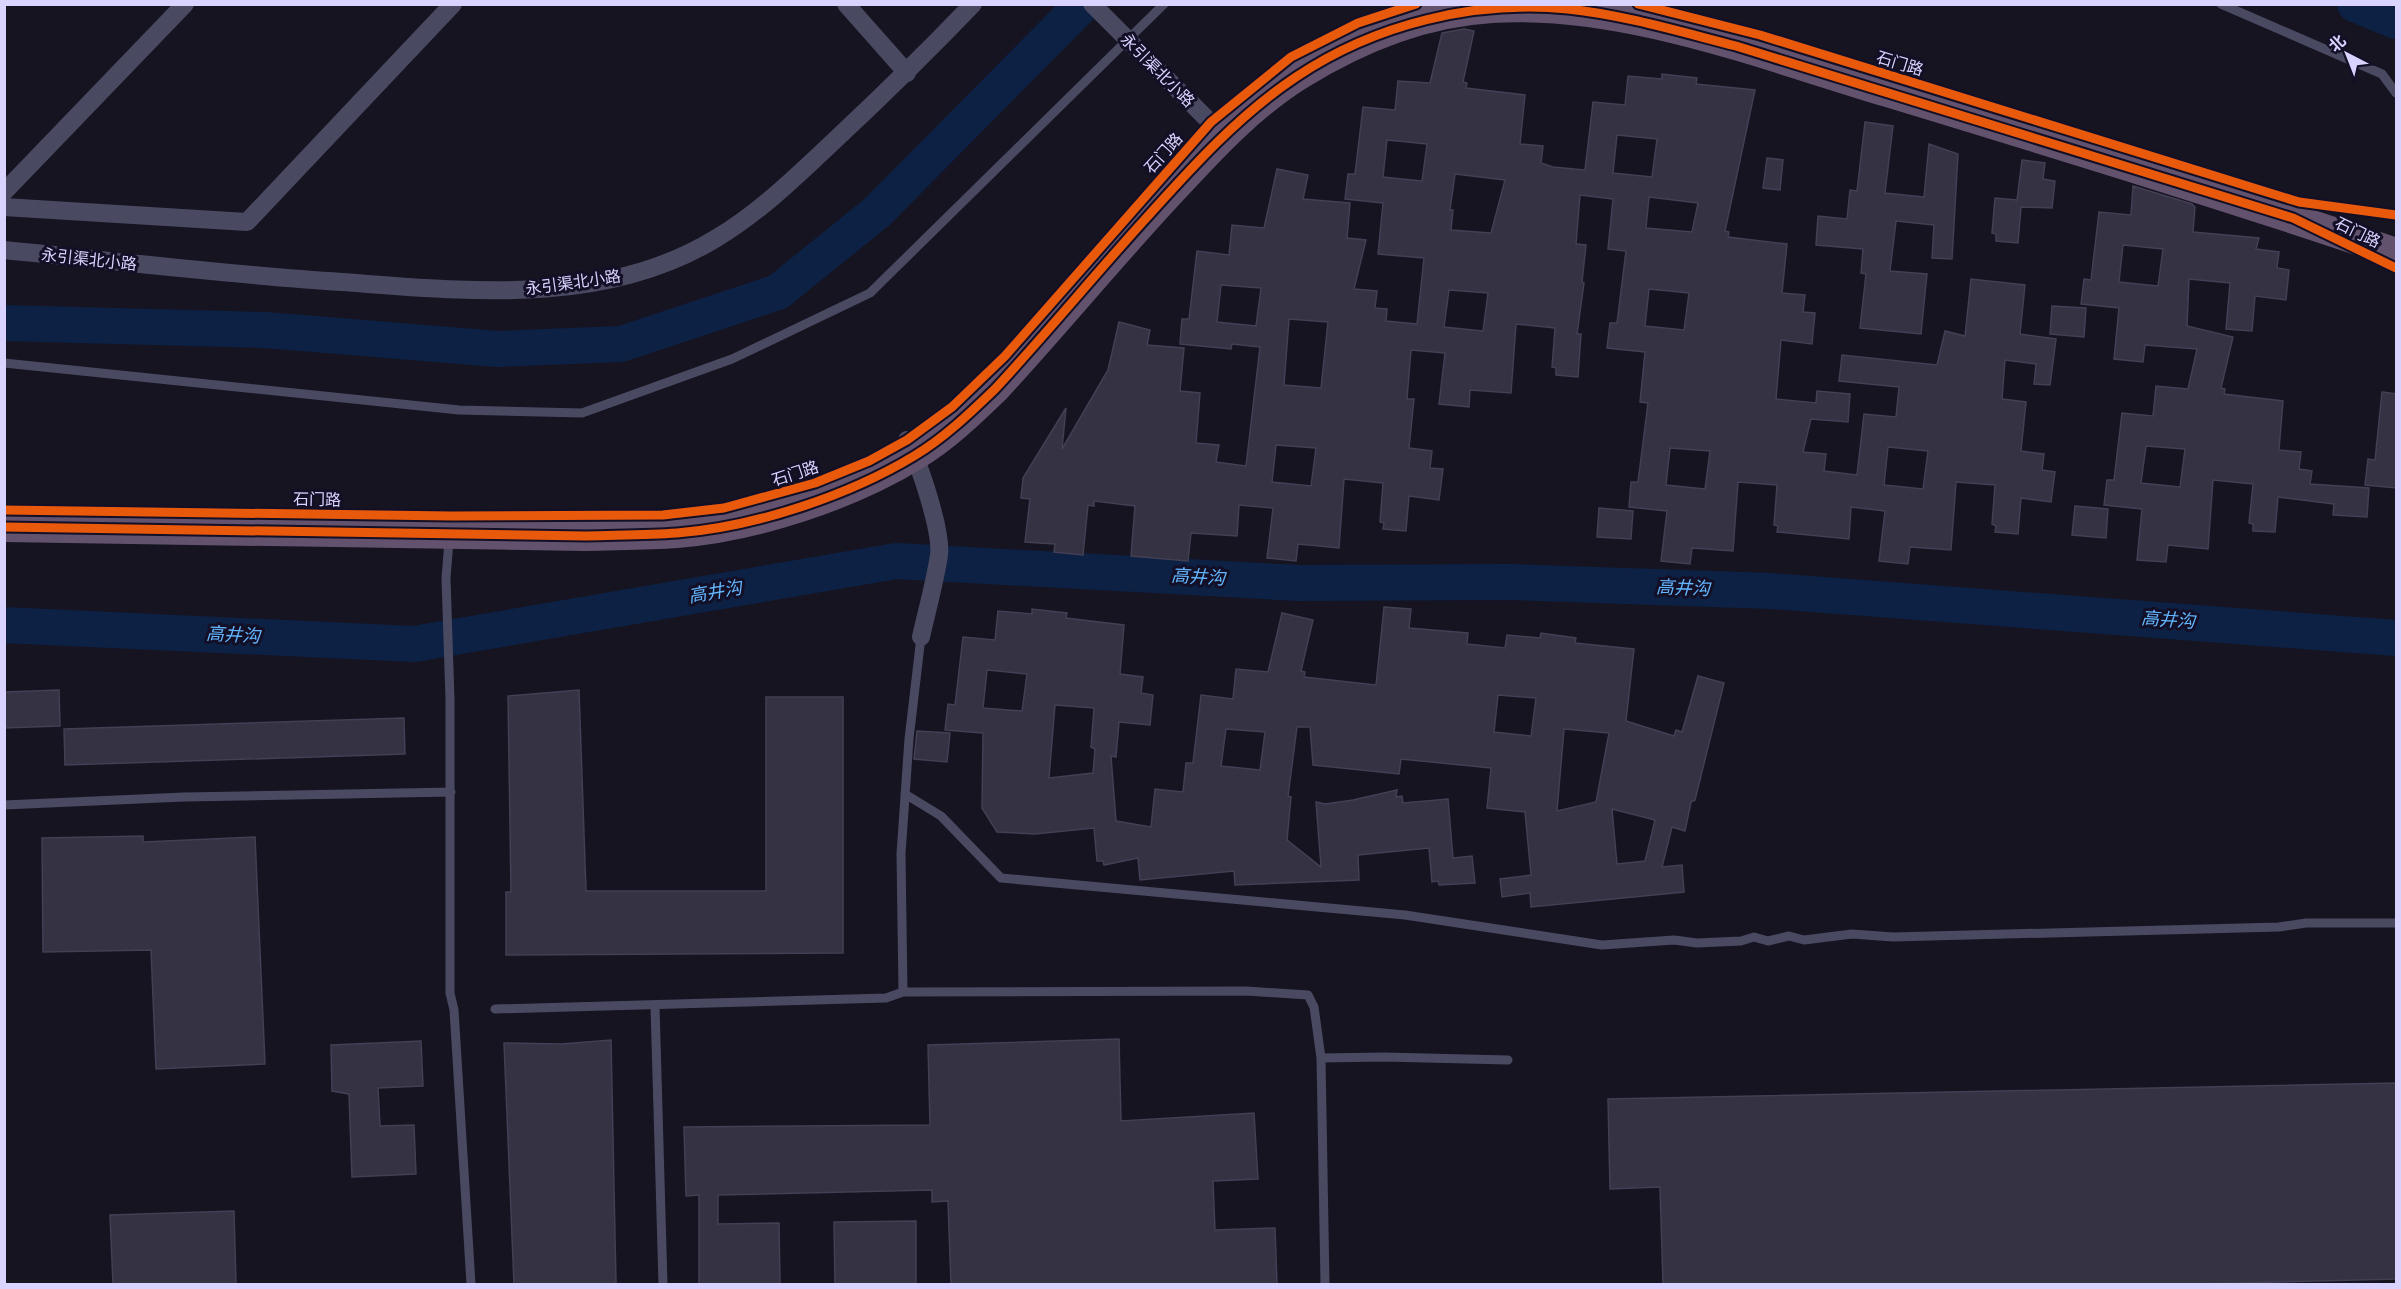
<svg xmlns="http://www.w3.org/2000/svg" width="2401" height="1289" viewBox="0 0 2401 1289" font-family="'Nunito Sans','Noto Sans SC',sans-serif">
<rect width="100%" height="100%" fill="#161421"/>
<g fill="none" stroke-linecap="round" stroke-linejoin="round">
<!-- river -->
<path stroke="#0d2144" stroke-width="36" d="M 2355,4 L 2396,21
M 4,323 L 265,330 L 498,349 L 621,344 L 778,292 L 877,212 L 1083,4
M 4,625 L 414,644 L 896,561 L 1298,583 L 1511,582 L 1771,591 L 2396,638"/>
</g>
<!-- building -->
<path fill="#343243" stroke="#433f54" stroke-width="1.5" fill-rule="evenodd" d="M 1464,29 L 1474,31 L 1463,82 L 1467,83 L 1466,88 L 1525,95 L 1520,144 L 1543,146 L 1541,163 L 1553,167 L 1585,170 L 1593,102 L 1625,105 L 1628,76 L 1662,79 L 1662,74 L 1697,78 L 1696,84 L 1755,90 L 1725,231 L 1729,232 L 1728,237 L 1787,244 L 1782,293 L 1805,295 L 1803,312 L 1815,313 L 1812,344 L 1781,340 L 1776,399 L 1816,403 L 1817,391 L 1850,394 L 1848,422 L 1811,419 L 1803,452 L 1826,454 L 1824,471 L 1857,475 L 1864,414 L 1896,417 L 1899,387 L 1839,381 L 1842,355 L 1937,365 L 1945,331 L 1965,336 L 1971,279 L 2025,285 L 2020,334 L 2056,339 L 2050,385 L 2034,384 L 2036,364 L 2005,360 L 2002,399 L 2026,402 L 2021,451 L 2044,454 L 2042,470 L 2055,472 L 2051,502 L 2021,498 L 2018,534 L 1995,532 L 1996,526 L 1992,524 L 1995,485 L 1956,482 L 1951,550 L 1910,547 L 1908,564 L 1879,561 L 1885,511 L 1851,507 L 1849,539 L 1777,532 L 1778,526 L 1774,525 L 1777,485 L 1738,482 L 1733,551 L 1692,548 L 1690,564 L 1661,561 L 1667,511 L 1629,507 L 1631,482 L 1638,482 L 1648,403 L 1640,402 L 1645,352 L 1607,348 L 1610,323 L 1617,323 L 1626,251 L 1608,249 L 1613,199 L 1580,195 L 1576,244 L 1586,245 L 1582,282 L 1584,283 L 1577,334 L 1581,334 L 1578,377 L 1556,375 L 1556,368 L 1552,367 L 1555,328 L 1516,324 L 1511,393 L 1470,390 L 1469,407 L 1439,404 L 1445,353 L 1411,350 L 1407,399 L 1414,399 L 1409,448 L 1432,451 L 1430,468 L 1443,469 L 1439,500 L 1409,496 L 1406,531 L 1383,529 L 1384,523 L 1380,522 L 1383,483 L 1344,479 L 1339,548 L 1298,544 L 1296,561 L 1267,558 L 1273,508 L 1239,505 L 1237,536 L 1191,533 L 1188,561 L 1131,556 L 1135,506 L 1094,501 L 1094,506 L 1088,505 L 1083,555 L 1054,552 L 1055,544 L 1025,542 L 1030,499 L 1021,498 L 1023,478 L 1066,408 L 1062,449 L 1108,370 L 1119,322 L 1150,330 L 1147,345 L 1184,348 L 1180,391 L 1200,393 L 1196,443 L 1219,445 L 1216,462 L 1246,466 L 1260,347 L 1232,344 L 1231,349 L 1180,344 L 1182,319 L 1189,319 L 1197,251 L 1229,255 L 1232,225 L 1264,228 L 1277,169 L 1308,175 L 1303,199 L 1350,203 L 1347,238 L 1366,240 L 1354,289 L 1377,291 L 1375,308 L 1387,309 L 1386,321 L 1417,324 L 1424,258 L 1378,254 L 1383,203 L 1345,199 L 1348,174 L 1355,174 L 1363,107 L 1395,110 L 1398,81 L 1430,83 L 1442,33 ZM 1617,135 L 1657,139 L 1652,177 L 1613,173 ZM 1387,140 L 1427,144 L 1422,181 L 1383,177 ZM 1455,174 L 1505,180 L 1491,233 L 1451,230 L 1453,210 L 1450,210 ZM 1649,197 L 1698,203 L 1692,232 L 1646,228 ZM 1221,285 L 1261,288 L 1256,326 L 1217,322 ZM 1649,289 L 1689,293 L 1684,330 L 1645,326 ZM 1449,290 L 1488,293 L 1483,331 L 1444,327 ZM 1289,319 L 1328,322 L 1321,388 L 1284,385 ZM 1276,445 L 1316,448 L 1311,486 L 1272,482 ZM 1888,447 L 1928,451 L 1923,489 L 1884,485 ZM 1670,448 L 1710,451 L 1705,489 L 1666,485 Z
M 1865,122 L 1893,126 L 1885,193 L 1924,197 L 1929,144 L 1958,154 L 1952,259 L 1932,258 L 1934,225 L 1896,221 L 1890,271 L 1927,274 L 1921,334 L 1860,328 L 1866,274 L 1861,273 L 1863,249 L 1816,245 L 1818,216 L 1847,219 L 1850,190 L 1857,191 Z
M 1767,158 L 1783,160 L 1780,190 L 1763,188 Z
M 2022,160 L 2045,163 L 2043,179 L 2055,181 L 2052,208 L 2021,207 L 2018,243 L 1996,241 L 1996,234 L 1992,233 L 1995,198 L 2017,200 Z
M 2133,186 L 2192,204 L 2195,207 L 2193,232 L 2259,238 L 2256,249 L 2279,252 L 2277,268 L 2289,270 L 2286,300 L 2255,296 L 2252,331 L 2226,329 L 2230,283 L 2189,279 L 2187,326 L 2233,337 L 2221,388 L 2225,389 L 2224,394 L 2283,401 L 2279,450 L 2301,452 L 2299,469 L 2312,471 L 2310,484 L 2369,488 L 2367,517 L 2333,515 L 2334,504 L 2278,497 L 2275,532 L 2253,531 L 2253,524 L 2249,523 L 2253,484 L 2213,480 L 2208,549 L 2168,545 L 2166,562 L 2137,560 L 2142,509 L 2104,505 L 2107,480 L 2114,480 L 2122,413 L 2153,416 L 2156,386 L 2188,389 L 2197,349 L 2145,345 L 2143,362 L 2114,359 L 2119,308 L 2081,304 L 2084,279 L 2091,280 L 2099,212 L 2131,215 ZM 2123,245 L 2163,249 L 2158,286 L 2119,282 ZM 2146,446 L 2185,449 L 2180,487 L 2141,483 Z
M 2052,306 L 2086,308 L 2084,337 L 2050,334 Z
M 2382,392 L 2397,394 L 2397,488 L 2365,485 L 2368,459 L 2375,460 Z
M 2075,506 L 2108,509 L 2106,538 L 2072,535 Z
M 1599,508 L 1633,511 L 1631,539 L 1597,537 Z
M 1384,607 L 1411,609 L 1409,628 L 1468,633 L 1467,644 L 1505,648 L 1507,635 L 1540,638 L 1541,633 L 1576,638 L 1575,643 L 1634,649 L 1626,721 L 1674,736 L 1676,730 L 1682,732 L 1698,676 L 1724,683 L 1695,800 L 1691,802 L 1685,831 L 1672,827 L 1662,867 L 1682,865 L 1684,892 L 1531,907 L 1530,893 L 1502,897 L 1500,879 L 1531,875 L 1525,812 L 1487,808 L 1491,768 L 1401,759 L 1399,774 L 1313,765 L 1310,727 L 1297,727 L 1288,796 L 1291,797 L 1287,840 L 1321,867 L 1316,802 L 1325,804 L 1353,800 L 1397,790 L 1396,797 L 1402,796 L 1403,803 L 1448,799 L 1453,858 L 1472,856 L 1475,883 L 1439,885 L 1438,881 L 1432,882 L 1429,848 L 1358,855 L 1359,880 L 1235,885 L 1234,871 L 1140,880 L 1138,858 L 1104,865 L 1103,861 L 1097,861 L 1094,828 L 1035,834 L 997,832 L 982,808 L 983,733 L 945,730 L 948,704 L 955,705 L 963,637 L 995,640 L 998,611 L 1032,614 L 1032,609 L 1067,613 L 1066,618 L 1124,625 L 1120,674 L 1143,677 L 1141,693 L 1153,695 L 1150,725 L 1119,722 L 1116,757 L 1111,756 L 1116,821 L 1151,827 L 1155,789 L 1183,792 L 1186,763 L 1193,763 L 1201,695 L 1233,699 L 1236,669 L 1268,672 L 1282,613 L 1313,620 L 1301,671 L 1305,672 L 1304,677 L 1376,685 ZM 987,670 L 1027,674 L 1022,711 L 983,708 ZM 1498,695 L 1536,698 L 1531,736 L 1494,732 ZM 1055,705 L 1094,708 L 1091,747 L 1095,749 L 1093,773 L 1049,778 ZM 1226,729 L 1265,732 L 1260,770 L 1221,766 ZM 1564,729 L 1609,733 L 1596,802 L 1557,811 ZM 1612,809 L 1655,820 L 1645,861 L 1617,864 Z
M 59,690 L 60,726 L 4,728 L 4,692 Z
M 579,690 L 586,891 L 766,891 L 766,697 L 843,697 L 843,953 L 506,955 L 506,892 L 511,892 L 508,696 Z
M 404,718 L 405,754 L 65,765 L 64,729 Z
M 917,731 L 950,733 L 947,762 L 914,759 Z
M 143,836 L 143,842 L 255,837 L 265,1064 L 156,1069 L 151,950 L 43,952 L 42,838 Z
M 1119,1039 L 1121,1121 L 1254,1113 L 1258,1179 L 1213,1181 L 1215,1230 L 1275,1228 L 1277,1284 L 951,1284 L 948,1201 L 932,1202 L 932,1190 L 718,1195 L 718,1224 L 779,1223 L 780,1284 L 699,1284 L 699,1195 L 686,1196 L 684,1127 L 930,1125 L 928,1045 Z
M 611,1040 L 616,1284 L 514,1284 L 504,1043 L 561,1044 Z
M 421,1041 L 423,1086 L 378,1088 L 380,1126 L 414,1125 L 416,1174 L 352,1177 L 349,1094 L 332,1091 L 331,1045 Z
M 2397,1083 L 2397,1279 L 2196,1284 L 1663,1284 L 1660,1187 L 1610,1189 L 1608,1099 Z
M 234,1211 L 236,1284 L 113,1284 L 110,1215 Z
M 916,1221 L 916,1284 L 835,1284 L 834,1222 Z"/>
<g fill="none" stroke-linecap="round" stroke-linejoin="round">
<!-- service -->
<path stroke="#4a4962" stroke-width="9" d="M 2221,4 L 2382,74 L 2396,93
M 4,363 L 459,410 L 582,413 L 732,359 L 870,293 L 1164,4
M 451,516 L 446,578 L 450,700 L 450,993 L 454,1010 L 471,1284
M 905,794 L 941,816 L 1001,878 L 1405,915 L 1602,945 L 1674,940 L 1697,943 L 1741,941 L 1754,937 L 1768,941 L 1789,936 L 1804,940 L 1852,934 L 1893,937 L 2279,927 L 2306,923 L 2396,923
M 4,805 L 184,797 L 451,792
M 903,992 L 1246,991 L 1308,995 L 1314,1007 L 1321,1058 L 1325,1284
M 655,1006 L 663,1284
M 495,1009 L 886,998 L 903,992 L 901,854 L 909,739 L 921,637
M 1321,1058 L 1384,1057 L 1508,1060"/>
<!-- minor -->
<path stroke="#4a4962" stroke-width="18" d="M 846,4 L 907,73
M 1092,4 L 1223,135
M 4,192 L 185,4
M 4,207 L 247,222 L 453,4
M 4,250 C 117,261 229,275 342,282 C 466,291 603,307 715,239 C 759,213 798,175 835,140 C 882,96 928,51 973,4
M 907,440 C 919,462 942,531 939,555 C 935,582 927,610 921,637"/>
<!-- trunk -->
<path stroke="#62526e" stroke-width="30" d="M 4,527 L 586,536 C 616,535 647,535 677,533 C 754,527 848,496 914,456 C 944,438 969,414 995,389 C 1056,323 1113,253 1175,187 C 1212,147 1251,105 1299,75 C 1357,39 1424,12 1492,8 C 1624,0 1763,55 1887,92 C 2058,144 2228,196 2396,253"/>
<!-- cycleway casing -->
<g stroke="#130f26" stroke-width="13">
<path id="cycleway" d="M 1638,4 L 1760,35 L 2299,202 L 2396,215
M 4,510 L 451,516 L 663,515 L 724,508 L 815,483 L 869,461 L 907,440 L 952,407 L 1005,356 L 1211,122 L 1291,57 L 1358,23 L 1416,4
M 4,527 L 586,536 C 616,535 647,535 677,533 C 754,527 848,496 914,456 C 944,438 969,414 995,389 C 1047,333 1096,273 1148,216 C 1193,166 1239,115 1296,77 C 1375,24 1474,0 1568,9 C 1625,15 1681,32 1736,46 L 2293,218 L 2396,268"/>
</g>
<!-- cycleway -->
<use href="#cycleway" stroke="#e8590c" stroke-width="9"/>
</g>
<g text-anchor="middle" stroke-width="6" stroke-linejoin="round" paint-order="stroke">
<!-- street labels -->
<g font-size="16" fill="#d9d4ff" stroke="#130f26">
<text transform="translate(1900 63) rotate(17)" y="6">石门路</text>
<text transform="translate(1158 70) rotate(45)" y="6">永引渠北小路</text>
<text transform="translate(1163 153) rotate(-48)" y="6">石门路</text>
<text transform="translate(2358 232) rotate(26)" y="6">石门路</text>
<text transform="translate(89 259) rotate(6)" y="6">永引渠北小路</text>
<text transform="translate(573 282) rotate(-8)" y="6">永引渠北小路</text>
<text transform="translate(795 473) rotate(-18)" y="6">石门路</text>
<text transform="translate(317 499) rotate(1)" y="6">石门路</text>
</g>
<!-- water labels -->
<g font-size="18" font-style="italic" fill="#62b6ff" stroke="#130f26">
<text transform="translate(1198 577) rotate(3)" y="6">高井沟</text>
<text transform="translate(1683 588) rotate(2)" y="6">高井沟</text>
<text transform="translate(715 592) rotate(-10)" y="6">高井沟</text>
<text transform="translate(2168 620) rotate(4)" y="6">高井沟</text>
<text transform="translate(233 635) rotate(3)" y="6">高井沟</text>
</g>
</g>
<!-- border -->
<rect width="2401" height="1289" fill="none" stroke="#d9d4ff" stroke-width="12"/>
<!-- north arrow -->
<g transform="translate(2347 54) rotate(318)" stroke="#130f26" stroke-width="4.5" paint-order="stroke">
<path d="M0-4.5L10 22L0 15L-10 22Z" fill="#d9d4ff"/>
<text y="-9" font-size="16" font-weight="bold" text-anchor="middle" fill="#d9d4ff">北</text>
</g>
</svg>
